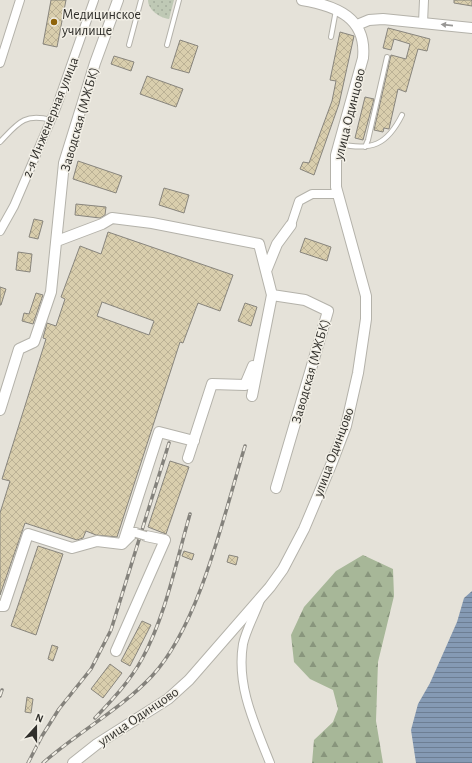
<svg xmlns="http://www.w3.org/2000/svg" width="472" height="763" viewBox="0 0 472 763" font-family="'Alegreya Sans',sans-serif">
<defs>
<pattern id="grass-dots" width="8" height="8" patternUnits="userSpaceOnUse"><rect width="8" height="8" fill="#bfc9b5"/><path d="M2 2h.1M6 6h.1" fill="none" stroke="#a4ad9c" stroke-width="1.8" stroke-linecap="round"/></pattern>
<pattern id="forest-firs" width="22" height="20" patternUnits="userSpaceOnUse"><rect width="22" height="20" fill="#a7b798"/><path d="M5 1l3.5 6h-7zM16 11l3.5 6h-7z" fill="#88957c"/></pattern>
<pattern id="water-rules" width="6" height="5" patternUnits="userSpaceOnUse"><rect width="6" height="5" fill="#859ab4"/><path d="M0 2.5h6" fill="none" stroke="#6d7e93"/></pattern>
<pattern id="building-cross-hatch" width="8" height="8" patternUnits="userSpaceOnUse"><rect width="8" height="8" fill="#d9cead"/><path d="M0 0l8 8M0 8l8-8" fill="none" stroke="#bbb195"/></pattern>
</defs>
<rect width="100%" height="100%" fill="#e5e2d9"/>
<!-- grass -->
<path fill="url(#grass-dots)" d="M 148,0 L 174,0 L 169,19 C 160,18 148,10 148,0 Z"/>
<!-- forest -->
<path fill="url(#forest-firs)" d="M 363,555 L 393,569 L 394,596 L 378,662 L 376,721 L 383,763 L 312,763 L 314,740 L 333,722 L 338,709 L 333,690 L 310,679 L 294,662 L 291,635 L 304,607 L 336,571 Z"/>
<!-- water -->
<path fill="url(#water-rules)" d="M 472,591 L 472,763 L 416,763 L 411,730 L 418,704 L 430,683 L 457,622 L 464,598 Z"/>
<!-- building -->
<path fill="url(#building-cross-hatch)" stroke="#88857d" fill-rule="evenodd" d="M 51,0 L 66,0 L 57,47 L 43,44 Z
M 454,0 L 472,0 L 472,6 L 454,3 Z
M 388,28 L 430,39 L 427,51 L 418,49 L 406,92 L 398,89 L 389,129 L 384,128 L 383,132 L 374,130 L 391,55 L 406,59 L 410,44 L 394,39 L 391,50 L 383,48 Z
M 340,32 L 354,36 L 339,104 L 314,175 L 300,169 L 303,162 L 309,163 L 332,101 L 336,81 L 330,80 Z
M 180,40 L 198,46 L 189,73 L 171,68 Z
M 114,56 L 134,62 L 131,71 L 111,64 Z
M 147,76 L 183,89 L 176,107 L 140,94 Z
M 365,97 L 374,99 L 363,140 L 355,138 Z
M 78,161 L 122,176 L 116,193 L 73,179 Z
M 164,188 L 189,195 L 184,213 L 159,205 Z
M 76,204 L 106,207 L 105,215 L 100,218 L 75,215 Z
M 34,219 L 43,221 L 38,239 L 29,237 Z
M 108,232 L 233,275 L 220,311 L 198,303 L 183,343 L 180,342 L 117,537 L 96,535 L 86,531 L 83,538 L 77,540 L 25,523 L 0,595 L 0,513 L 10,481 L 2,479 L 46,339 L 43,338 L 47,323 L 56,326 L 65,299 L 61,297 L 80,246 L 101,254 ZM 102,302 L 154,321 L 149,335 L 97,316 Z
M 305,238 L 331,247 L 327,261 L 300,252 Z
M 18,252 L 32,254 L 30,272 L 16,270 Z
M 0,287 L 6,289 L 1,305 L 0,305 Z
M 36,293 L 43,295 L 33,324 L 22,321 L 24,313 L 29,314 Z
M 245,303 L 257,307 L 251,326 L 238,321 Z
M 170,461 L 189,467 L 166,534 L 148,527 Z
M 38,546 L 63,554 L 36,635 L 11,626 Z
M 184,551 L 194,554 L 192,560 L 182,556 Z
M 229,555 L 238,557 L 236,565 L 227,562 Z
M 142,621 L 151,625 L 130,666 L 121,661 Z
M 52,645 L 58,647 L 53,661 L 48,659 Z
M 110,664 L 122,673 L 103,698 L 91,689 Z
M 27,697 L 33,699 L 31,713 L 25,712 Z"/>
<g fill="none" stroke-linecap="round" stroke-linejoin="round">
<!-- service casing -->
<g stroke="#b4b2aa" stroke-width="6">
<path id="service" d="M 331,37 L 336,10
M 129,45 L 141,0
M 167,45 L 179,0
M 0,142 C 18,123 24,113 51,120
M 339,144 C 372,151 387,145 402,115
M 365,147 L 368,140 L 387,57"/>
</g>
<!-- minor casing -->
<g stroke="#b4b2aa" stroke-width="10">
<path id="minor" d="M 423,23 L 424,0
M 0,63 L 20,0
M 291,225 L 299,201 L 312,194 L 338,194
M 0,231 L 14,206 L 56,108 L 94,0
M 260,600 C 255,614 246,630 243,644 C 236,686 255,725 270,763"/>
</g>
<!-- tertiary casing -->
<g stroke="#b4b2aa" stroke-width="12">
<path id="tertiary" d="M 357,25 L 369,20 L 383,19 L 472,28
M 57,241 L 102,224 L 112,218 L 152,223 L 259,244 L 272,295 L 252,396
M 266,271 L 277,244 L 291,225
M 272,295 L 305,300 L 328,311 L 276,488
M 0,410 L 19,349 L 34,342 L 51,292 L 64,163 L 95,63 L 118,0
M 188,458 L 212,384 L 245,385 L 253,366
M 124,540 L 159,432 L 194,441
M 0,606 L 4,606 L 28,534 L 72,548 L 97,541 L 122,544 L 133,533 L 136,533
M 116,651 L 165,540 L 146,536
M 73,763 L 97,744 L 168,699 L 189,680 L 270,587 L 283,569 L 304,529 L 331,465 L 346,426 L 358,373 L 366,319 L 366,296 L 336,187 L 336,155 L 339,144 L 363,58 C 367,18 337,6 302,0"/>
</g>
<!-- service -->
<use href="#service" stroke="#fff" stroke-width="4"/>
<!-- minor -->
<use href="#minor" stroke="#fff" stroke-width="8"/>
<!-- tertiary -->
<use href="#tertiary" stroke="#fff" stroke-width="10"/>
<!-- rail casing -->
<g stroke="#84827c" stroke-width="3.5">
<path id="rail" d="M 0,696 L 2,690
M 95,718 C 112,700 130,681 142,659 C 166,615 176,562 190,514
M 28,763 L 42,736 L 59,709 L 91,669 L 111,630 L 169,443
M 43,763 C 78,732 120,710 152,676 C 200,624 224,514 245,446"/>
</g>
<!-- rail -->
<use href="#rail" stroke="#f2efe6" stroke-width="2" stroke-dasharray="6" stroke-linecap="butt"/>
<!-- minor-bridge casing -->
<g stroke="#b4b2aa" stroke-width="10" stroke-linecap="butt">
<path id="minor-bridge" d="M 136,533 L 146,536"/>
</g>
<!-- minor-bridge -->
<use href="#minor-bridge" stroke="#fff" stroke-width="8"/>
</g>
<!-- one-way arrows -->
<defs><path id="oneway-solid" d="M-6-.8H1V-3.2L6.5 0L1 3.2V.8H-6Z"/></defs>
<use fill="#989795" href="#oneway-solid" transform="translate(447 25) rotate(-174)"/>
<!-- markers -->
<circle fill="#8f640a" stroke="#f2efe6" stroke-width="1.5" cx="54" cy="22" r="4"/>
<g text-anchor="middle" stroke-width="3" stroke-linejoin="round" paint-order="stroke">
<!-- poi labels -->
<g font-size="14" fill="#302f2b" stroke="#f2efe6" text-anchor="start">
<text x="62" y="19">Медицинское<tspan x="62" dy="16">училище</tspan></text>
</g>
<!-- street labels -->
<g font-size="14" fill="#302f2b" stroke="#f2efe6">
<text transform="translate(349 114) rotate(-76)" y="5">улица Одинцово</text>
<text transform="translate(50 117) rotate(-68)" y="5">2-я Инженерная улица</text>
<text transform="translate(79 119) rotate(-74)" y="5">Заводская (МЖБК)</text>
<text transform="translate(310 371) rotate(-74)" y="5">Заводская (МЖБК)</text>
<text transform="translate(333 452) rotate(-70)" y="5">улица Одинцово</text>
<text transform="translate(138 716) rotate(-34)" y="5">улица Одинцово</text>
</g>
</g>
<!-- north arrow -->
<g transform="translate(36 727) rotate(21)" stroke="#f2efe6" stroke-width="3" paint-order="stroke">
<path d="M0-3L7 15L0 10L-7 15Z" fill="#302f2b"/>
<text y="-6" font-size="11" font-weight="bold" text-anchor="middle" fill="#302f2b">N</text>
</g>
</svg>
